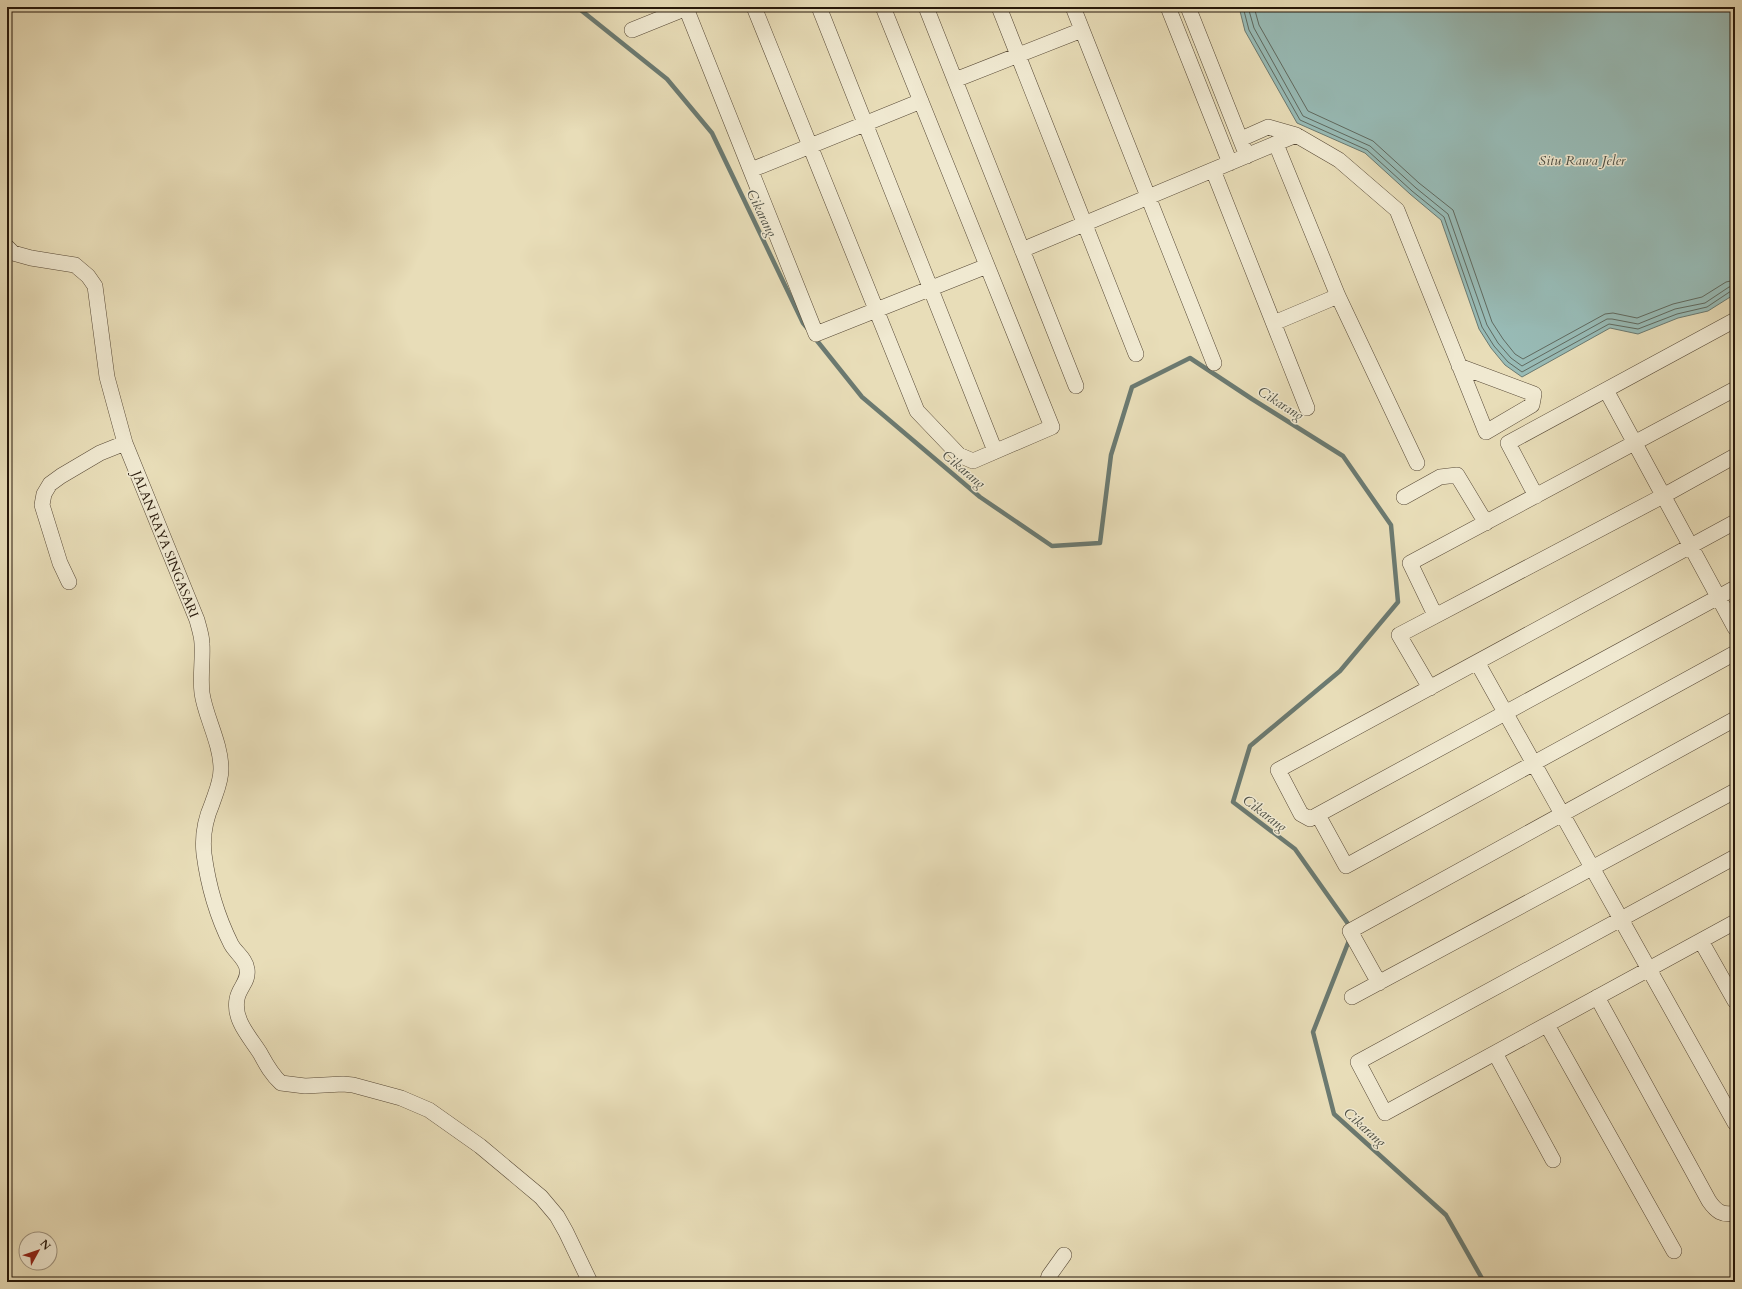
<svg xmlns="http://www.w3.org/2000/svg" width="1742" height="1289" viewBox="0 0 1742 1289" font-family="Cardo,serif">
<rect width="100%" height="100%" fill="#e8ddb8"/>
<filter id="stains"><feTurbulence type="fractalNoise" baseFrequency=".005" numOctaves="4"/><feColorMatrix values="0 0 0 0 .2 0 0 0 0 .09 0 0 0 0 .02 0 0 0 .5 -.17"/></filter>
<radialGradient id="worn" r=".72"><stop offset=".6" stop-color="#630" stop-opacity="0"/><stop offset="1" stop-color="#630" stop-opacity=".3"/></radialGradient>
<!-- water -->
<path fill="#98bbb6" stroke="#6b7a71" d="M 1239,7 L 1735,7 L 1735,294 L 1708,311 L 1678,318 L 1638,334 L 1610,328 L 1522,377 L 1505,365 L 1491,348 L 1479,329 L 1441,220 L 1410,194 L 1365,153 L 1297,123 L 1245,31 Z"/>
<g fill="none" stroke-linecap="round" stroke-linejoin="round">
<!-- shore -->
<path stroke="#606a60" stroke-width="1" d="M 1243,7 L 1249,30 L 1300,120 L 1367,150 L 1412,191 L 1444,217 L 1482,327 L 1494,346 L 1508,362 L 1522,372 L 1609,324 L 1638,329 L 1677,314 L 1707,307 L 1731,291 L 1735,291
M 1248,7 L 1254,28 L 1303,116 L 1370,146 L 1416,188 L 1448,214 L 1487,325 L 1498,343 L 1511,358 L 1522,366 L 1607,319 L 1612,319 L 1638,324 L 1675,309 L 1705,303 L 1729,287 L 1735,286
M 1254,7 L 1259,25 L 1308,111 L 1373,141 L 1419,183 L 1453,210 L 1492,322 L 1503,339 L 1515,354 L 1523,359 L 1605,314 L 1613,313 L 1637,318 L 1673,304 L 1702,297 L 1726,282 L 1735,280"/>
<!-- stream -->
<path stroke="#6b7a71" stroke-width="4.5" d="M 577,7 L 667,79 L 712,133 L 803,323 L 808,329
M 814,337 L 862,397 L 980,497 L 1052,546 L 1100,543 L 1111,455 L 1132,387 L 1190,358 L 1252,399 L 1343,456 L 1391,525 L 1398,602 L 1340,671 L 1250,746 L 1233,802 L 1295,849 L 1351,928
M 1350,938 L 1313,1032 L 1334,1114 L 1446,1215 L 1484,1282"/>
<!-- minor casing -->
<g stroke="#574936" stroke-width="16">
<path id="minor" d="M 754,7 L 917,411 L 959,455 L 973,461 L 1052,427 L 883,7
M 819,7 L 995,451
M 926,7 L 1076,386
M 999,7 L 1136,354
M 1073,7 L 1214,363
M 1168,7 L 1230,163
M 1188,7 L 1247,156
M 686,8 L 816,334 L 987,266
M 632,30 L 689,7
M 955,80 L 1082,30
M 1241,139 L 1268,127 L 1296,135
M 1276,144 L 1338,296 L 1417,463
M 751,170 L 921,101
M 1213,170 L 1307,408
M 7,247 L 13,253 L 31,258 L 75,265 L 88,276 L 95,286 L 107,377 L 125,443 L 197,620 C 199,628 202,636 202,644 C 203,660 200,677 202,693 C 205,716 221,743 221,769 C 221,782 216,792 212,804 C 205,820 202,836 204,854 C 208,884 217,916 231,944 C 235,952 246,959 247,969 C 249,982 239,987 237,999 C 233,1020 250,1037 260,1053 C 266,1064 271,1074 281,1083 L 305,1086 L 343,1084 L 353,1085 L 401,1098 L 429,1110 L 480,1146 L 541,1197 L 557,1216 L 566,1232 L 590,1282
M 1022,250 L 1296,135 L 1339,160 L 1397,210 L 1486,432 L 1532,405 L 1534,394 L 1459,366
M 1274,323 L 1338,296
M 1606,390 L 1735,628
M 1536,496 L 1508,443 L 1735,320
M 1404,497 L 1440,477 L 1457,475 L 1486,523
M 1735,522 L 1278,770 L 1301,814 L 1310,819 L 1735,588
M 69,582 L 60,563 L 42,505 L 44,494 L 50,484 L 61,476 L 100,453 L 125,443
M 1435,615 L 1410,563 L 1735,389
M 1477,662 L 1735,1123
M 1430,688 L 1399,635 L 1663,496 L 1735,456
M 1318,815 L 1346,866 L 1735,653
M 1735,857 L 1358,1062 L 1385,1113 L 1735,922
M 1701,941 L 1735,1001
M 1379,983 L 1350,931 L 1735,719
M 1352,997 L 1735,791
M 1597,997 L 1709,1201 C 1716,1211 1722,1216 1735,1213
M 1547,1025 L 1674,1251
M 1495,1053 L 1553,1160
M 1047,1282 L 1049,1276 L 1064,1255"/>
</g>
<!-- minor -->
<use href="#minor" stroke="#f0e9d1" stroke-width="15"/>
</g>
<g text-anchor="middle" stroke-width="3" stroke-linejoin="round" paint-order="stroke">
<!-- street labels -->
<g font-size="13" fill="#27180a" stroke="#f0e9d1">
<text transform="translate(166 544) rotate(68)" y="5">JALAN RAYA SINGASARI</text>
</g>
<!-- water labels -->
<g font-size="14" font-style="italic" fill="#4f5146" stroke="#f0e9d1">
<text x="1582" y="165">Situ Rawa Jeler</text>
<text transform="translate(762 213) rotate(64)" y="5">Cikarang</text>
<text transform="translate(1281 403) rotate(32)" y="5">Cikarang</text>
<text transform="translate(964 469) rotate(40)" y="5">Cikarang</text>
<text transform="translate(1265 813) rotate(37)" y="5">Cikarang</text>
<text transform="translate(1365 1127) rotate(42)" y="5">Cikarang</text>
</g>
</g>
<!-- margin -->
<rect width="1742" height="1289" fill="none" stroke="#e8ddb8" stroke-width="24"/>
<rect x="8" y="8" width="1726" height="1273" fill="none" stroke="#27180a" stroke-width="2"/>
<rect x="12" y="12" width="1718" height="1265" fill="none" stroke="#27180a"/>
<!-- north arrow -->
<g transform="translate(38 1251) rotate(50)"><circle r="19" fill="#f0e9d1" stroke="#a09581"/>
<path d="M0-3L7 15L0 10L-7 15Z" fill="#8f2418"/>
<text y="-6" font-size="11" font-weight="bold" text-anchor="middle" fill="#27180a">N</text>
</g>
<rect width="100%" height="100%" filter="url(#stains)"/>
<rect width="100%" height="100%" fill="url(#worn)"/>
</svg>
